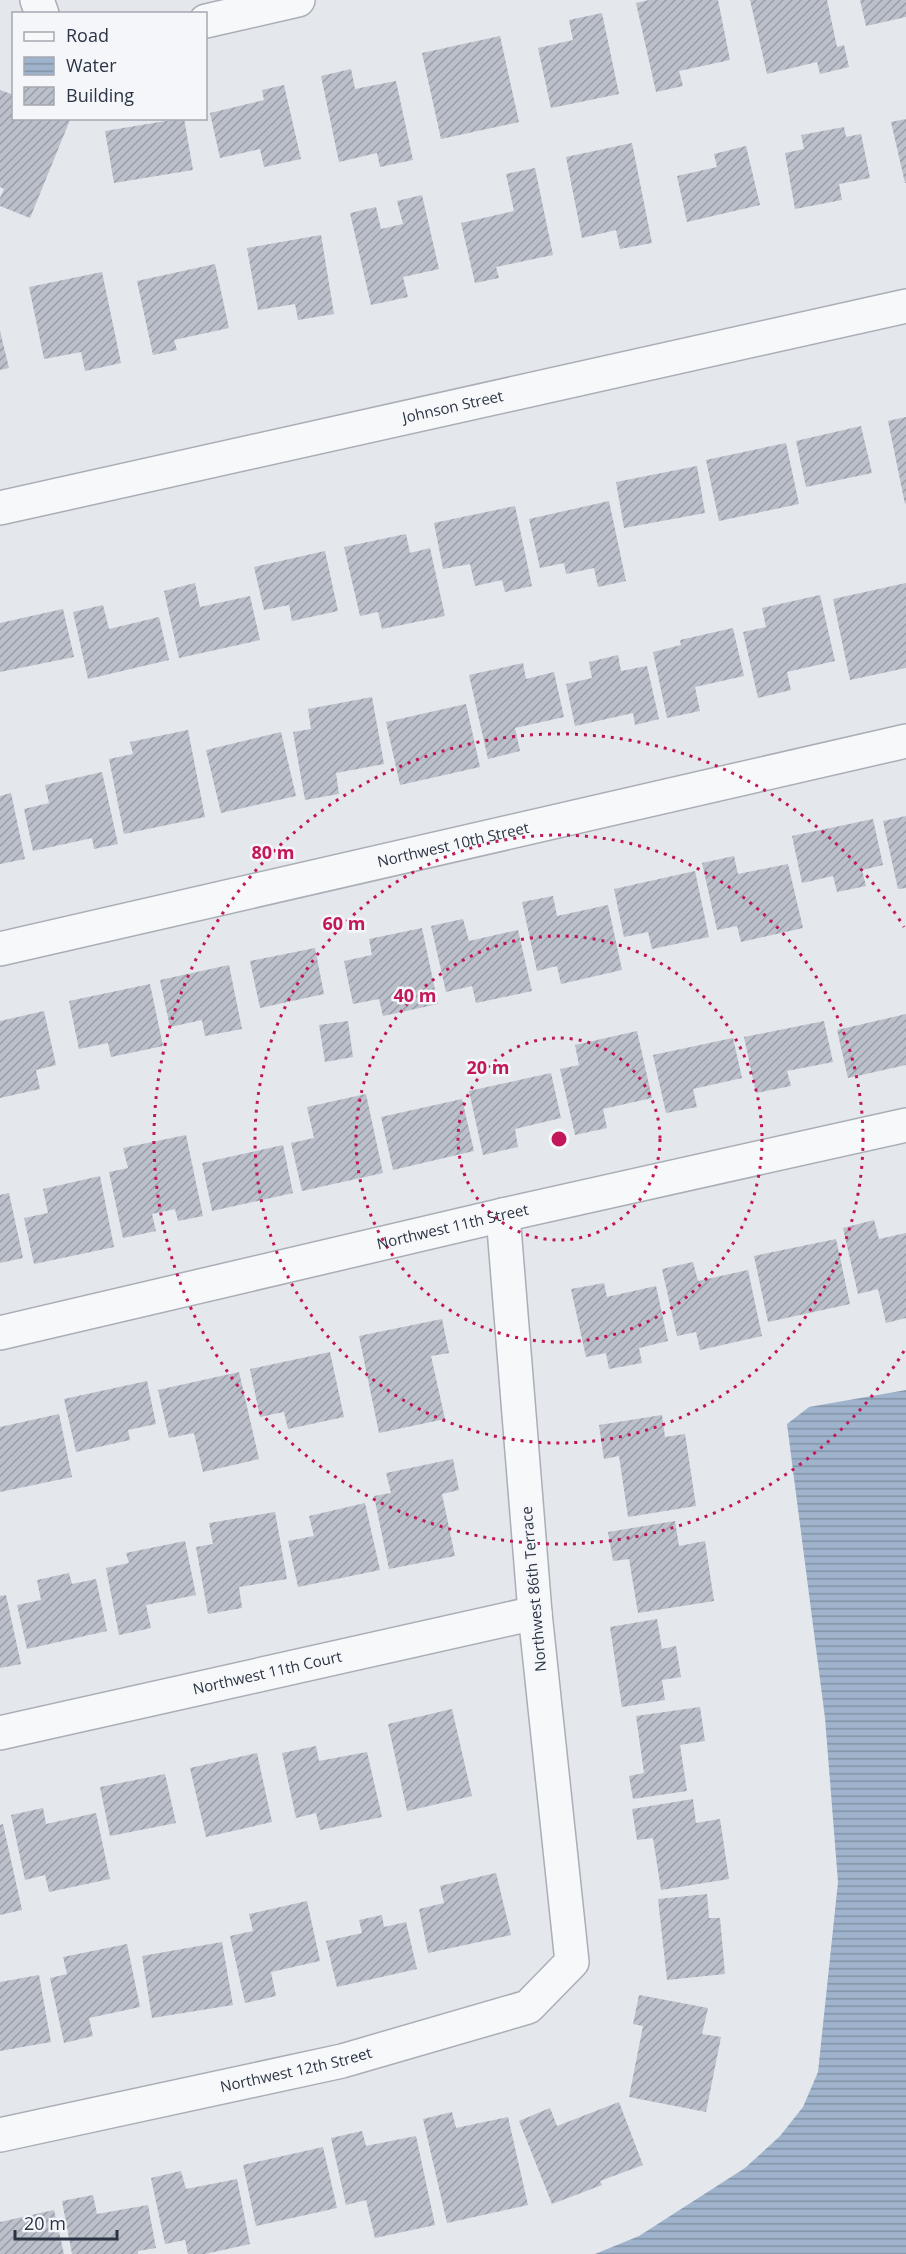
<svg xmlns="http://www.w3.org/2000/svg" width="906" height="2254" viewBox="0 0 906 2254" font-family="'Open Sans',sans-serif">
<defs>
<pattern id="water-rules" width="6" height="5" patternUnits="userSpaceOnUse" patternTransform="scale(1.5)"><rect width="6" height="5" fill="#9fb4cc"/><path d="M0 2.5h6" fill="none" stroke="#8293a7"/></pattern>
<pattern id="building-hatch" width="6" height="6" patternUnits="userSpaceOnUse" patternTransform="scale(1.5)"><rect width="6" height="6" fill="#bbc0ca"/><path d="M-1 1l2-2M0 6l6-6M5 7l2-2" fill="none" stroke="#989da6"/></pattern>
</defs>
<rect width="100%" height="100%" fill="#e4e7ec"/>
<!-- water -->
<path fill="url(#water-rules)" d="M 906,1390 L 906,2254 L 595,2254 L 639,2236 L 745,2168 L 780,2136 L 803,2107 L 818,2072 L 838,1882 L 825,1718 L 787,1424 L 809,1407 Z"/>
<!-- building -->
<path fill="url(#building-hatch)" d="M 649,0 L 718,0 L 730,60 L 679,71 L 683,86 L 656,92 L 636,3 Z
M 750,0 L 827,0 L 837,47 L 844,45 L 849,67 L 820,74 L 817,62 L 767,74 Z
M 860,0 L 906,0 L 906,17 L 866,26 Z
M 602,13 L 619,94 L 551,108 L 538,48 L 573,40 L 569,20 Z
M 500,36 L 519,122 L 441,139 L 422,53 Z
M 351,69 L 355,89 L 396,81 L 413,160 L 380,167 L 377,153 L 339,162 L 321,76 Z
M 284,85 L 301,159 L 264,167 L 260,149 L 220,158 L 210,113 L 264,100 L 262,90 Z
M 0,90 L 14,95 L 14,118 L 70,120 L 30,218 L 0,206 L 0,198 L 4,189 L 0,187 Z
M 184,118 L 193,170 L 114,183 L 105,131 Z
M 906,119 L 906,183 L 905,183 L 891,122 Z
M 844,127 L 846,137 L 861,134 L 870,178 L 839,184 L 842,200 L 795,209 L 785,153 L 804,149 L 801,135 Z
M 632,143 L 652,243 L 620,249 L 616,230 L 582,238 L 566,157 Z
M 746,146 L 760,205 L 687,222 L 677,176 L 717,167 L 714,154 Z
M 535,168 L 553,255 L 496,267 L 499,278 L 475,283 L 461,223 L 514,211 L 506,174 Z
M 422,195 L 439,269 L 403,277 L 408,297 L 371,305 L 350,213 L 376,207 L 381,229 L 403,224 L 397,201 Z
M 321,235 L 334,314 L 298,320 L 295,304 L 258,310 L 247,248 Z
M 215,264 L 229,328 L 174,340 L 177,350 L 153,355 L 137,281 Z
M 102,272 L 121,363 L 85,371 L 81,352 L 44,359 L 29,287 Z
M 0,331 L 9,368 L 0,370 Z
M 906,417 L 906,503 L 905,504 L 888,421 Z
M 861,426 L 872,473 L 806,487 L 796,441 Z
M 786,443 L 799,504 L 719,521 L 706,460 Z
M 697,466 L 705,513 L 624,528 L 616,482 Z
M 609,501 L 626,581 L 598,587 L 594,568 L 566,574 L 564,563 L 540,568 L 529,519 Z
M 515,506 L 532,586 L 505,592 L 502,580 L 475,586 L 470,564 L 443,569 L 434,523 Z
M 406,534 L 410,553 L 430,548 L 445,616 L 382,629 L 378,612 L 360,616 L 344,547 Z
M 325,551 L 338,611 L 292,621 L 289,605 L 264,610 L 254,567 Z
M 195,583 L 200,607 L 250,596 L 260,640 L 179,658 L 164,591 Z
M 906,583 L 906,668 L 850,680 L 833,599 Z
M 820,595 L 835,661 L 787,672 L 791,690 L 758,698 L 743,632 L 766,627 L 762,608 Z
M 103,605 L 109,629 L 159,617 L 169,660 L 88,679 L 73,612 Z
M 63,609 L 74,657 L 0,672 L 0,623 Z
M 733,628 L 744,676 L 695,687 L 700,711 L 667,718 L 653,652 L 681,645 L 680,640 Z
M 618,655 L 621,671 L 647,666 L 659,719 L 635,725 L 633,713 L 575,726 L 566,684 L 592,678 L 589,662 Z
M 523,663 L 526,679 L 554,672 L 564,717 L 515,728 L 520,751 L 488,759 L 469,675 Z
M 372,697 L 384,764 L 336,773 L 339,794 L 305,800 L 293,732 L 311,729 L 308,709 Z
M 466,704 L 480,767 L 400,785 L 386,722 Z
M 188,730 L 205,817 L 124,834 L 109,759 L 133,754 L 130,742 Z
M 281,732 L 296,796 L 221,813 L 206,750 Z
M 102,772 L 118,844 L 94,849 L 92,838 L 33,851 L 24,809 L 49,803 L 45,785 Z
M 11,793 L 25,859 L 0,864 L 0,796 Z
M 906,816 L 906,888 L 898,889 L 883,821 Z
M 873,819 L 883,865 L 862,870 L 866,886 L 837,892 L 833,876 L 802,883 L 792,836 Z
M 734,856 L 738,874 L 788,864 L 803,928 L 741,942 L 737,926 L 717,930 L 702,863 Z
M 695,871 L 709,937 L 652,949 L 648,932 L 624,937 L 614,889 Z
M 553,896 L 557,916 L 608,905 L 622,970 L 561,984 L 557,966 L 537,971 L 522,902 Z
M 463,919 L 469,941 L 518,930 L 532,991 L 476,1003 L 472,986 L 446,992 L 431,926 Z
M 422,928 L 438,1004 L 383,1016 L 379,999 L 353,1004 L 344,961 L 372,955 L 369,939 Z
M 315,948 L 324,994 L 260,1008 L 250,961 Z
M 229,965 L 242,1029 L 205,1036 L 202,1020 L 170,1027 L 160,980 Z
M 150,984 L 163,1046 L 111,1057 L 108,1043 L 79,1049 L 69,1001 Z
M 44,1011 L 56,1065 L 36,1070 L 40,1089 L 0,1098 L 0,1021 Z
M 906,1014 L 906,1065 L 848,1078 L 837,1030 Z
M 348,1021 L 353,1057 L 325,1062 L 319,1025 Z
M 824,1021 L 833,1062 L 787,1071 L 791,1086 L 756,1093 L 744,1037 Z
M 637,1031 L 652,1098 L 603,1109 L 607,1128 L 575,1135 L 560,1069 L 579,1065 L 575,1045 Z
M 733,1038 L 742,1078 L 693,1089 L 697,1107 L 666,1113 L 653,1055 Z
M 551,1073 L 561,1118 L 515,1129 L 518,1147 L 483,1155 L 469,1091 Z
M 366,1094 L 383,1173 L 302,1191 L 291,1143 L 314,1138 L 307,1107 Z
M 462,1099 L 474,1151 L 393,1170 L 381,1117 Z
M 186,1135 L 203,1216 L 178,1221 L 175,1209 L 152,1214 L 156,1231 L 123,1238 L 109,1172 L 128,1168 L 123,1148 Z
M 283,1145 L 293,1193 L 212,1211 L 202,1163 Z
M 100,1176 L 114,1247 L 34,1264 L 24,1218 L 48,1213 L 43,1189 Z
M 9,1193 L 23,1258 L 0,1263 L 0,1195 Z
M 874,1220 L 879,1239 L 906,1233 L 906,1318 L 886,1323 L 878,1289 L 858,1294 L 843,1228 Z
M 836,1239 L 850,1304 L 768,1322 L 754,1256 Z
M 693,1262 L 698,1281 L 748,1270 L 762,1336 L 700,1350 L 696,1332 L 677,1336 L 662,1269 Z
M 604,1283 L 607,1297 L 656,1286 L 668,1341 L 639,1348 L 642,1363 L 609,1369 L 606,1353 L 586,1357 L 571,1289 Z
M 442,1319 L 449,1353 L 431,1356 L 445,1419 L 379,1433 L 359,1336 Z
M 330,1352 L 344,1417 L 288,1429 L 284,1412 L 260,1417 L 250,1369 Z
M 239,1372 L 259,1459 L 203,1472 L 194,1433 L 169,1438 L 158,1390 Z
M 147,1381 L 156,1424 L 128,1430 L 130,1440 L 76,1452 L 64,1399 Z
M 59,1414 L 72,1477 L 0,1492 L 0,1427 Z
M 662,1415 L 665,1437 L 685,1434 L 696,1506 L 628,1517 L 619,1456 L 604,1459 L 599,1425 Z
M 453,1459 L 459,1490 L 442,1494 L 455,1556 L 389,1569 L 374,1496 L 391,1493 L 386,1473 Z
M 365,1503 L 380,1570 L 298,1587 L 288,1541 L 314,1536 L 309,1516 Z
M 275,1512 L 287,1579 L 239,1587 L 242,1608 L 208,1614 L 196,1547 L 213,1544 L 209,1523 Z
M 675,1521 L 679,1546 L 705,1541 L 714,1601 L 638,1613 L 629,1559 L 613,1561 L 608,1532 Z
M 185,1541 L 196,1595 L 146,1605 L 151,1628 L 119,1635 L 106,1568 L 129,1563 L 126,1553 Z
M 69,1573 L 72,1584 L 96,1579 L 107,1631 L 27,1649 L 17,1605 L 41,1600 L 37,1580 Z
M 6,1595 L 21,1664 L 0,1668 L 0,1596 Z
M 657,1619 L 662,1649 L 676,1646 L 681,1677 L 662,1680 L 665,1700 L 622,1707 L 610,1627 Z
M 700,1707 L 705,1741 L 680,1745 L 687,1791 L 633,1799 L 629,1776 L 644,1773 L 636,1716 Z
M 452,1709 L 472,1796 L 407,1811 L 388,1724 Z
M 316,1746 L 319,1761 L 367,1752 L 382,1817 L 320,1830 L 316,1813 L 296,1818 L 282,1753 Z
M 257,1753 L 272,1822 L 206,1837 L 190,1768 Z
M 165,1774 L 176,1823 L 110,1836 L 100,1787 Z
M 693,1799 L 696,1823 L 720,1819 L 729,1879 L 661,1890 L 653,1838 L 637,1840 L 632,1809 Z
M 43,1808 L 46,1824 L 96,1813 L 110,1879 L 49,1892 L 45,1875 L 25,1880 L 11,1815 Z
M 3,1824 L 22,1910 L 0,1915 L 0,1825 Z
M 496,1873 L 511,1935 L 428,1953 L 419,1909 L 444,1903 L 440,1886 Z
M 707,1894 L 709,1918 L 720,1918 L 725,1974 L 667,1980 L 658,1899 Z
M 307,1901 L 320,1961 L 271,1972 L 276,1996 L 245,2003 L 230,1936 L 253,1931 L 249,1914 Z
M 382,1915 L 384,1927 L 406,1922 L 417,1969 L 337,1987 L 326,1941 L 362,1933 L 359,1920 Z
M 222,1942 L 233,2005 L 152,2018 L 142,1956 Z
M 127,1944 L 140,2007 L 89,2018 L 93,2036 L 64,2043 L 50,1978 L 67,1974 L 63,1957 Z
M 39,1975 L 51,2042 L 0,2051 L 0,1982 Z
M 639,1995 L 708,2008 L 702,2034 L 721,2037 L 706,2112 L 629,2097 L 643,2026 L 633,2024 Z
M 619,2102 L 643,2165 L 600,2181 L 602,2185 L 552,2204 L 519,2121 L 550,2108 L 557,2126 Z
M 452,2112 L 456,2128 L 508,2117 L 528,2205 L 447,2223 L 423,2119 Z
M 362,2131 L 366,2146 L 416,2136 L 435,2225 L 375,2238 L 366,2200 L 346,2205 L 331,2138 Z
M 323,2147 L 337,2208 L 256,2226 L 243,2165 Z
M 181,2171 L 186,2189 L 237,2179 L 250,2244 L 205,2254 L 188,2254 L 185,2240 L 165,2244 L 151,2178 Z
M 93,2195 L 97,2214 L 148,2205 L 156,2248 L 138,2251 L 138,2254 L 72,2254 L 62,2201 Z
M 54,2210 L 64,2254 L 0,2254 L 0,2222 Z"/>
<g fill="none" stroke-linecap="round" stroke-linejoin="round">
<!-- minor casing -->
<g stroke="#a9aeb7" stroke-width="36">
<g id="minor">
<path d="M 37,0 L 42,14"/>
<path d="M 206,21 L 298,0"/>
<path id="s1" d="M 0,949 L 906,741"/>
<path id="s2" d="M 0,1333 L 503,1215 L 906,1125"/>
<path id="s3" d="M 0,1733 L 535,1613"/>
<path id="s4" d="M 0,2135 L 342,2061 L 528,2007 L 572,1962 L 535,1613 L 503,1215"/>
</g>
</g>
<!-- tertiary casing -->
<g stroke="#a9aeb7" stroke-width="36">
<g id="tertiary">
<path id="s5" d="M 0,508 L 906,306"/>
</g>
</g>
<!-- minor -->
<use href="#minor" stroke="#f7f8fa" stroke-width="33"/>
<!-- tertiary -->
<use href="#tertiary" stroke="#f7f8fa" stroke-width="33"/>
</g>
<!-- distance rings -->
<g fill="none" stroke="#c2185b" stroke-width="3" stroke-dasharray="3 6">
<circle cx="559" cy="1139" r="101"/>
<circle cx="559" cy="1139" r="203"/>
<circle cx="559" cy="1139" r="304"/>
<path d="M904 1351A405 405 0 1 1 904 927"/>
</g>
<g text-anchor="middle" stroke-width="5" stroke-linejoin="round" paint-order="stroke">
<!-- street labels -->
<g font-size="15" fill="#2b3445" stroke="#f4f6f9">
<text dy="5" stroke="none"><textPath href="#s5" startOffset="464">Johnson Street</textPath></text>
<text dy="5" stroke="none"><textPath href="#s1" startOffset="465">Northwest 10th Street</textPath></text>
<text dy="5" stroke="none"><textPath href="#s2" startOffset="465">Northwest 11th Street</textPath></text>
<text transform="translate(534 1589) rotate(-95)" y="5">Northwest 86th Terrace</text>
<text dy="5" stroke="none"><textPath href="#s3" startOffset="274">Northwest 11th Court</textPath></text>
<text dy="5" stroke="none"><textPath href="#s4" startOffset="303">Northwest 12th Street</textPath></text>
</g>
</g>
<circle cx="559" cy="1139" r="9" fill="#c2185b" stroke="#f4f6f9" stroke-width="3"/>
<g font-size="18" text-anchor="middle" font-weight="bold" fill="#c2185b" stroke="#f4f6f9" stroke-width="5" stroke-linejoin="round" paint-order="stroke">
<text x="273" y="859">80 m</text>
<text x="344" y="930">60 m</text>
<text x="415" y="1002">40 m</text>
<text x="488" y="1074">20 m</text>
</g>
<!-- legend -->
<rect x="12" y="12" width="195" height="108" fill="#f4f6f9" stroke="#a4a8b1" stroke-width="1.5"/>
<rect x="24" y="32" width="30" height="9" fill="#f7f8fa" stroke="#a4a8b1" stroke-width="1.5"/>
<text x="66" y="42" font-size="18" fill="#2b3445">Road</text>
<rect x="24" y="57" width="30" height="18" fill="url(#water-rules)" stroke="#a4a8b1" stroke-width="1.5"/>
<text x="66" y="72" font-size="18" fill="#2b3445">Water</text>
<rect x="24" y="87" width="30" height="18" fill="url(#building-hatch)" stroke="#a4a8b1" stroke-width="1.5"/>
<text x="66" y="102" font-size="18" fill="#2b3445">Building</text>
<!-- scale -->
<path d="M15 2230v9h102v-9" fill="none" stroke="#2b3445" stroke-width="3"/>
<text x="24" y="2230" font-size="18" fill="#2b3445" stroke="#f4f6f9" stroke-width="4.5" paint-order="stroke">20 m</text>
</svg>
